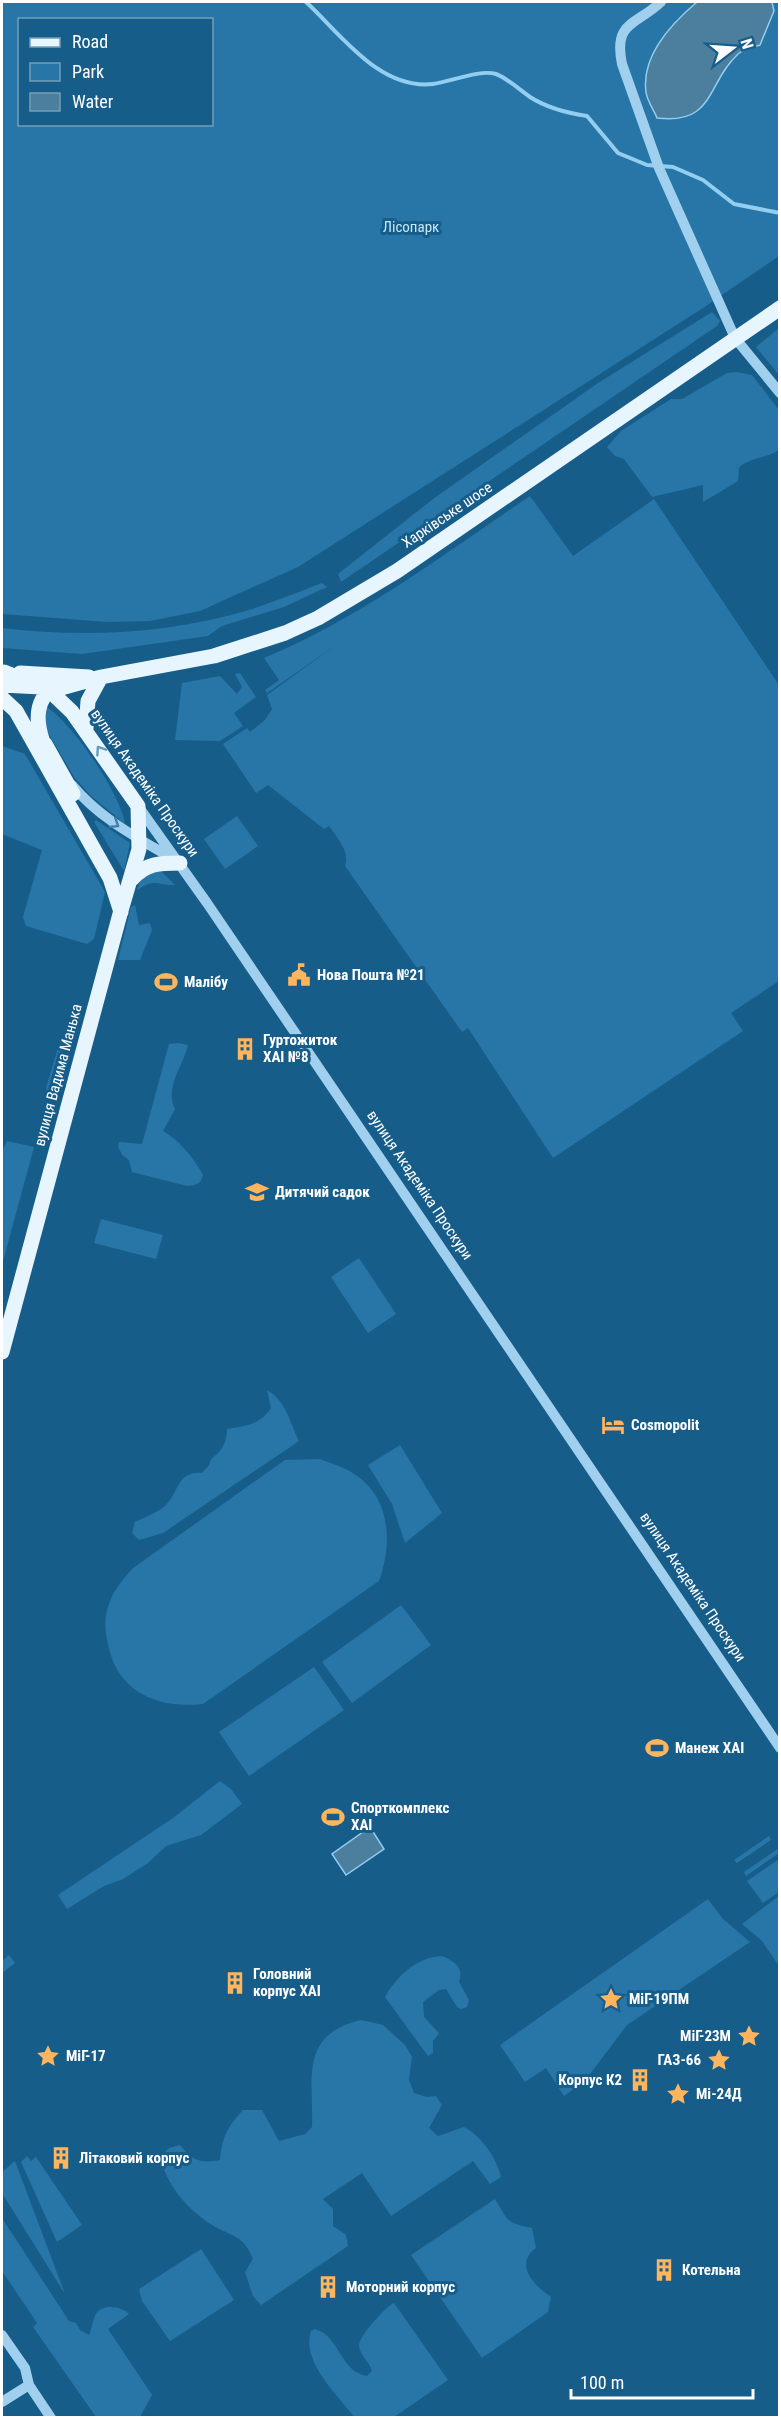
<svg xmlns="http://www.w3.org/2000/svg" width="781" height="2419" viewBox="0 0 781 2419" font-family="'Roboto Condensed',sans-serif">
<rect width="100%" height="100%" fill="#175d8a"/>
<!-- green -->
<path fill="#2776a7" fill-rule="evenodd" d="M 2,2 L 697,2 L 676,20 L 697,112 L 739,52 L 774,11 L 772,2 L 779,2 L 779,256 L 703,308 L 298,567 L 200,611 L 150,621 L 108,622 L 2,614 ZM 20,20 L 212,20 L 212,124 L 20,124 Z
M 712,312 L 720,321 L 717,326 L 341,582 L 338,574 L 433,499 L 598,383 Z
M 779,328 L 779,375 L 756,347 Z
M 737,372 L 752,375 L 779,410 L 779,450 C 765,459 754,456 739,467 L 738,481 L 703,502 L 703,485 L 652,497 L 624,459 L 615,456 L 607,447 L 621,431 L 671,399 L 682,399 L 727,373 Z
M 530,496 L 573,556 L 654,499 L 779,685 L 779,981 L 731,1013 L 743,1031 L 553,1158 L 468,1028 L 462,1032 L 345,866 C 350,851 337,838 329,826 L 324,829 L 268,785 L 256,793 L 223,744 L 247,728 L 250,732 L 265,720 L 272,709 L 267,695 L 336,645 L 267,693 L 265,690 L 279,680 L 264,658 C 361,618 444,554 530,496 Z
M 322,583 L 327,587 L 284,607 L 222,626 L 208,636 L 82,654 L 2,648 L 2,628 C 83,638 169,634 249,610 C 274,602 298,592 322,583 Z
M 240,673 L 256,697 L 234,713 L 243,726 L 220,741 L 175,740 L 182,683 L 220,676 L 237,694 L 242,687 L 235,674 Z
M 45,706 C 71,721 121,794 125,824 L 91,796 L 74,777 L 46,729 Z
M 2,746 L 25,754 L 105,892 L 94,939 L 87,944 L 26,926 L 23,917 L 42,850 L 2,834 Z
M 237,816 L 258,846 L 225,869 L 204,839 Z
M 96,820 L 130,843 L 124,871 L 94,822 Z
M 160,870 L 175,885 C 158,886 156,877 137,890 L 143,874 Z
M 135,905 L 139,925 L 150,923 L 152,930 L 140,960 L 118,960 L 131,907 Z
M 64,1040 L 70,1046 L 58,1092 L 54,1095 L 47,1092 L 46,1088 L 60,1041 Z
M 178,1043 L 188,1045 C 183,1067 164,1087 175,1109 L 163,1131 C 180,1141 193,1157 203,1175 C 201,1184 196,1185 187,1186 L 132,1172 L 129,1160 L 122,1155 L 118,1146 L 119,1142 L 142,1144 L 169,1044 Z
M 7,1141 L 34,1147 L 2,1265 L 2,1151 Z
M 101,1219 L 163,1235 L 156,1259 L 94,1243 Z
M 359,1258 L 396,1314 L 368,1333 L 331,1277 Z
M 267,1390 C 287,1402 289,1421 299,1441 L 163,1533 L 139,1540 L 132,1533 L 135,1522 C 145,1517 157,1513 165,1506 C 180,1492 176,1471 202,1473 L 209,1465 L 211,1459 C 223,1450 226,1444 227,1429 C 245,1426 260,1425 271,1408 Z
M 400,1445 L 442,1513 L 405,1543 L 392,1504 L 368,1465 Z
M 320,1459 C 330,1463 341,1466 351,1472 C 391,1495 393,1542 379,1581 L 203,1704 C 157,1709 117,1692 108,1644 C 105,1631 104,1619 108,1607 C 113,1591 122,1580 133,1568 L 285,1460 Z
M 401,1605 L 431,1645 L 352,1703 L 322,1662 Z
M 314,1667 L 344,1710 L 249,1776 L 219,1732 Z
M 220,1781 L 231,1789 L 242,1804 L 201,1835 L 166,1846 L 148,1863 L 123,1879 L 104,1886 L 67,1909 L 58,1895 L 173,1818 Z
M 769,1836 L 771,1840 L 737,1863 L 734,1860 Z
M 779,1848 L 779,1853 L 746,1876 L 744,1872 Z
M 779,1859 L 779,1892 L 763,1903 L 747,1881 Z
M 779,1896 L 779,1966 L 762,1941 L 742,1924 Z
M 708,1899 L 723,1919 L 750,1942 L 627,2025 L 584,2082 L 564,2096 L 546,2068 L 525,2082 L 500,2045 Z
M 9,1955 L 15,1963 L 2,1973 L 2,1961 Z
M 442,1956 C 455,1962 464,1967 459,1982 L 469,2000 L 467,2007 L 461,2009 L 457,2007 L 446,1989 L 439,1990 L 423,2002 L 424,2017 L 439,2033 L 433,2041 L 433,2053 L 428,2056 L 385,1997 C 397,1976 417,1957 442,1956 Z
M 361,2020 L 383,2025 L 405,2045 L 412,2057 L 409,2080 L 414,2093 L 427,2097 L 436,2096 L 442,2105 L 429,2128 L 438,2136 L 464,2127 C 481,2136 497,2158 501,2177 L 490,2184 L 473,2161 L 391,2216 L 362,2173 L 323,2199 L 333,2209 L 333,2226 L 346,2235 L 348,2246 L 261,2305 L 253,2296 L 245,2272 L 253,2259 C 243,2234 232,2237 212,2225 C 189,2211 164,2183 161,2156 L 169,2148 L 180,2145 C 192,2160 200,2164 220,2160 C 222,2138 227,2127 243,2110 L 262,2110 L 279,2141 L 305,2134 L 312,2127 C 314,2080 298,2035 361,2020 Z
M 27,2156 L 31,2161 L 36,2157 L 82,2225 L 57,2242 L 21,2162 Z
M 15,2161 L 65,2294 L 2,2193 L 2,2172 Z
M 495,2199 C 509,2221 504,2222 532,2228 L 536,2248 C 513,2265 535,2286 551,2297 L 548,2312 L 482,2358 L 411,2255 Z
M 2,2218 L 69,2321 L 76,2323 L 80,2330 L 89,2335 C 92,2328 92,2323 95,2316 C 100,2303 121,2306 129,2314 L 108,2329 L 152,2395 L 140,2417 L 96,2417 L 33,2327 L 37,2323 L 2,2271 Z
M 201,2249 L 234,2300 L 170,2341 L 142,2301 L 139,2289 Z
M 394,2303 L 448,2380 L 394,2417 L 354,2417 C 337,2394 301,2362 311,2331 L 315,2329 C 340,2336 340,2372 367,2376 L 372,2371 C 370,2362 360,2356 359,2346 C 358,2337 386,2306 394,2303 Z"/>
<!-- water -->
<path fill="#4c7e9e" stroke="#93cef1" stroke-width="1.5" d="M 697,2 L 772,2 L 774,11 L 760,45 C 753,47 743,49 738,54 C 706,84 715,125 657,118 C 654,110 647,101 646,92 C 641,56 672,23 697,2 Z
M 370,1827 L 384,1849 L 346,1875 L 332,1854 Z"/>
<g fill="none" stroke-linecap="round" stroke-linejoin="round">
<!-- stream -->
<path stroke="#93cef1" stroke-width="4" d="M 306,2 C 341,34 379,90 433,84 C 450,82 480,69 496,74 C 507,78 520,90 530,97 C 547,108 567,113 587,116 L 618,153 L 647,165 L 673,167 L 703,180 L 734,204 L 780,213"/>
<!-- minor -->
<path stroke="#a0d0ee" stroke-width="10" d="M 661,2 C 637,25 613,21 622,64 L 659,168 L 735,338 L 780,393
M 72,785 C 100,819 138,838 175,860
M 138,806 L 207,903 L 780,1748
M 2,2335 L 25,2368 L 29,2385 L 51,2418
M 2,2402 L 29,2385"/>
<!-- major -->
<path stroke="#e7f5ff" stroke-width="15" d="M 20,673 L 89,677
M 2,685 L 61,688 L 101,677 L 214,656 L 285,633 L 318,618 L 397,571 L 780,308
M 2,698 L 16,711 L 110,878 L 121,912
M 86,728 L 88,701 L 101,677
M 42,739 C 36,721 35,698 55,687
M 45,744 L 73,794
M 132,879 C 146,863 160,863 180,863
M 2,1352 L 120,914 L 139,849 L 138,806 L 72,712 L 49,690 L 4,672"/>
</g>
<!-- one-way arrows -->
<defs><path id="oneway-chevron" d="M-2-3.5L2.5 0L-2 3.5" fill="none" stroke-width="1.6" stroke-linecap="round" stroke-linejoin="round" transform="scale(1.5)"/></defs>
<use stroke="#6a9ab9" href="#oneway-chevron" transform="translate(100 750) rotate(-124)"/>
<use stroke="#4080a8" href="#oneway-chevron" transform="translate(115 824) rotate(32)"/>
<!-- icons -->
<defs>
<g id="civic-bare" transform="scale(1.8)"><path d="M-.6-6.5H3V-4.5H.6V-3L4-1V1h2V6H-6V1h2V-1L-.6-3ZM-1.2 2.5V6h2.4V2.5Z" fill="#ffb55d" stroke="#175d8a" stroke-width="2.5" paint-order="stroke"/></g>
<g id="stadium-bare" transform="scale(1.8)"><path d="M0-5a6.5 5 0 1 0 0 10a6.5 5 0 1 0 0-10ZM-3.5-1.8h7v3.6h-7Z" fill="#ffb55d" stroke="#175d8a" stroke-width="2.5" paint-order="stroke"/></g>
<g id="building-bare" transform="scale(1.8)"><path d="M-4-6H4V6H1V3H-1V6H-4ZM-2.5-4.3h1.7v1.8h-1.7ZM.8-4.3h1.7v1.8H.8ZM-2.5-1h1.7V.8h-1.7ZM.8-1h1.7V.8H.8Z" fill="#ffb55d" stroke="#175d8a" stroke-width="2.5" paint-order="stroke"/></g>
<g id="school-bare" transform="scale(1.8)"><path d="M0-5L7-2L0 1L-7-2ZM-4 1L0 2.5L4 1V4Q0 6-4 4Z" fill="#ffb55d" stroke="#175d8a" stroke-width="2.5" paint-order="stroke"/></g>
<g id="hotel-bare" transform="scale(1.8)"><path d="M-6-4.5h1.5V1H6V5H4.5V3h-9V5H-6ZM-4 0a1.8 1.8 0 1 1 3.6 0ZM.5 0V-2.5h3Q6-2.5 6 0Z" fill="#ffb55d" stroke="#175d8a" stroke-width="2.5" paint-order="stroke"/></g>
<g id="sight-bare" transform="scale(1.8)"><path d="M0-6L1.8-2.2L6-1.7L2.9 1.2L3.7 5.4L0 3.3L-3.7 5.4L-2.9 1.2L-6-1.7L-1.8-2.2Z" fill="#ffb55d" stroke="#175d8a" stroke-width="2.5" paint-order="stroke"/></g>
</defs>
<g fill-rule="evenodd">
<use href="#civic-bare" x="299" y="975"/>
<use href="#stadium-bare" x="166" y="982"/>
<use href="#building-bare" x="245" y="1049"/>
<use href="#school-bare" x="257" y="1192"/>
<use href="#hotel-bare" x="613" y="1425"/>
<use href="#stadium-bare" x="657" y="1748"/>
<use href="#stadium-bare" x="333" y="1817"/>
<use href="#building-bare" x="235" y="1983"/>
<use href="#sight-bare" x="611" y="1999"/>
<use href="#sight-bare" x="749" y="2036"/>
<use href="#sight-bare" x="48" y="2056"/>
<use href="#sight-bare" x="719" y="2060"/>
<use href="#building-bare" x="640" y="2080"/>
<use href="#sight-bare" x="678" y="2094"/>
<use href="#building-bare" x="61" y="2158"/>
<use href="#building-bare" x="664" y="2270"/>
<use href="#building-bare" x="328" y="2287"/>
</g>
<g text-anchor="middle" stroke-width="6" stroke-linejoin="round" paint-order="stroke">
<!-- park labels -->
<g font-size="15" fill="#c6e6fa" stroke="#175d8a">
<text x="411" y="232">Лісопарк</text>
</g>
<!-- street labels -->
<g font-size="15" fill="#fff" stroke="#175d8a">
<text transform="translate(447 515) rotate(-34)" y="5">Харківське шосе</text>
<text transform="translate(145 783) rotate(55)" y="5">вулиця Академіка Проскури</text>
<text transform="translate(58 1075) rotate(-75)" y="5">вулиця Вадима Манька</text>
<text transform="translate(420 1185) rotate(56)" y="5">вулиця Академіка Проскури</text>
<text transform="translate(693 1587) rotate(56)" y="5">вулиця Академіка Проскури</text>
</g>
<!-- poi labels -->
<g font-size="15" font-weight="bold" fill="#fff" stroke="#175d8a" text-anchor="start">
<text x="317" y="980">Нова Пошта №21</text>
<text x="184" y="987">Малібу</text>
<text x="263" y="1045">Гуртожиток<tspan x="263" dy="17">ХАІ №8</tspan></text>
<text x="275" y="1197">Дитячий садок</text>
<text x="631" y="1430">Cosmopolit</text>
<text x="675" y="1753">Манеж ХАІ</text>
<text x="351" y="1813">Спорткомплекс<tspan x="351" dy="17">ХАІ</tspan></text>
<text x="253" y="1979">Головний<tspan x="253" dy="17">корпус ХАІ</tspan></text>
<text x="629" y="2004">МіГ-19ПМ</text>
<text x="731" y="2041" text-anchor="end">МіГ-23М</text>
<text x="66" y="2061">МіГ-17</text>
<text x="701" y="2065" text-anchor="end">ГАЗ-66</text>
<text x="622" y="2085" text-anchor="end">Корпус К2</text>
<text x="696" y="2099">Мі-24Д</text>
<text x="79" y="2163">Літаковий корпус</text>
<text x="682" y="2275">Котельна</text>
<text x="346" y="2292">Моторний корпус</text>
</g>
</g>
<!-- border -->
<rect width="781" height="2419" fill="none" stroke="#ffffff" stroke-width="6"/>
<!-- legend -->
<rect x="18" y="18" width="195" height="108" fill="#175d8a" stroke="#749eb9" stroke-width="1.5"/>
<rect x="30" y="38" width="30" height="9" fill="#e7f5ff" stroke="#749eb9" stroke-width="1.5"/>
<text x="72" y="48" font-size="18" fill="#ffffff">Road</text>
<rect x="30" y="63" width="30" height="18" fill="#2776a7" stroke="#749eb9" stroke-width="1.5"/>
<text x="72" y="78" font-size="18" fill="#ffffff">Park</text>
<rect x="30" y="93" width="30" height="18" fill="#4c7e9e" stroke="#749eb9" stroke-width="1.5"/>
<text x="72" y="108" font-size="18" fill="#ffffff">Water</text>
<!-- north arrow -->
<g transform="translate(733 48) rotate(73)" stroke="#175d8a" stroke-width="4.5" paint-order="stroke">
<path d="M0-4.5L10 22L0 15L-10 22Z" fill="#ffffff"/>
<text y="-9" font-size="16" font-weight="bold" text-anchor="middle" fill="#ffffff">N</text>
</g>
<!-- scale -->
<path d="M571 2389v9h182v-9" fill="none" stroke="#ffffff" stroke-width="3"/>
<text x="580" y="2389" font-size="18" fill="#ffffff" stroke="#175d8a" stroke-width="4.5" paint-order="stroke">100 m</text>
</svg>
